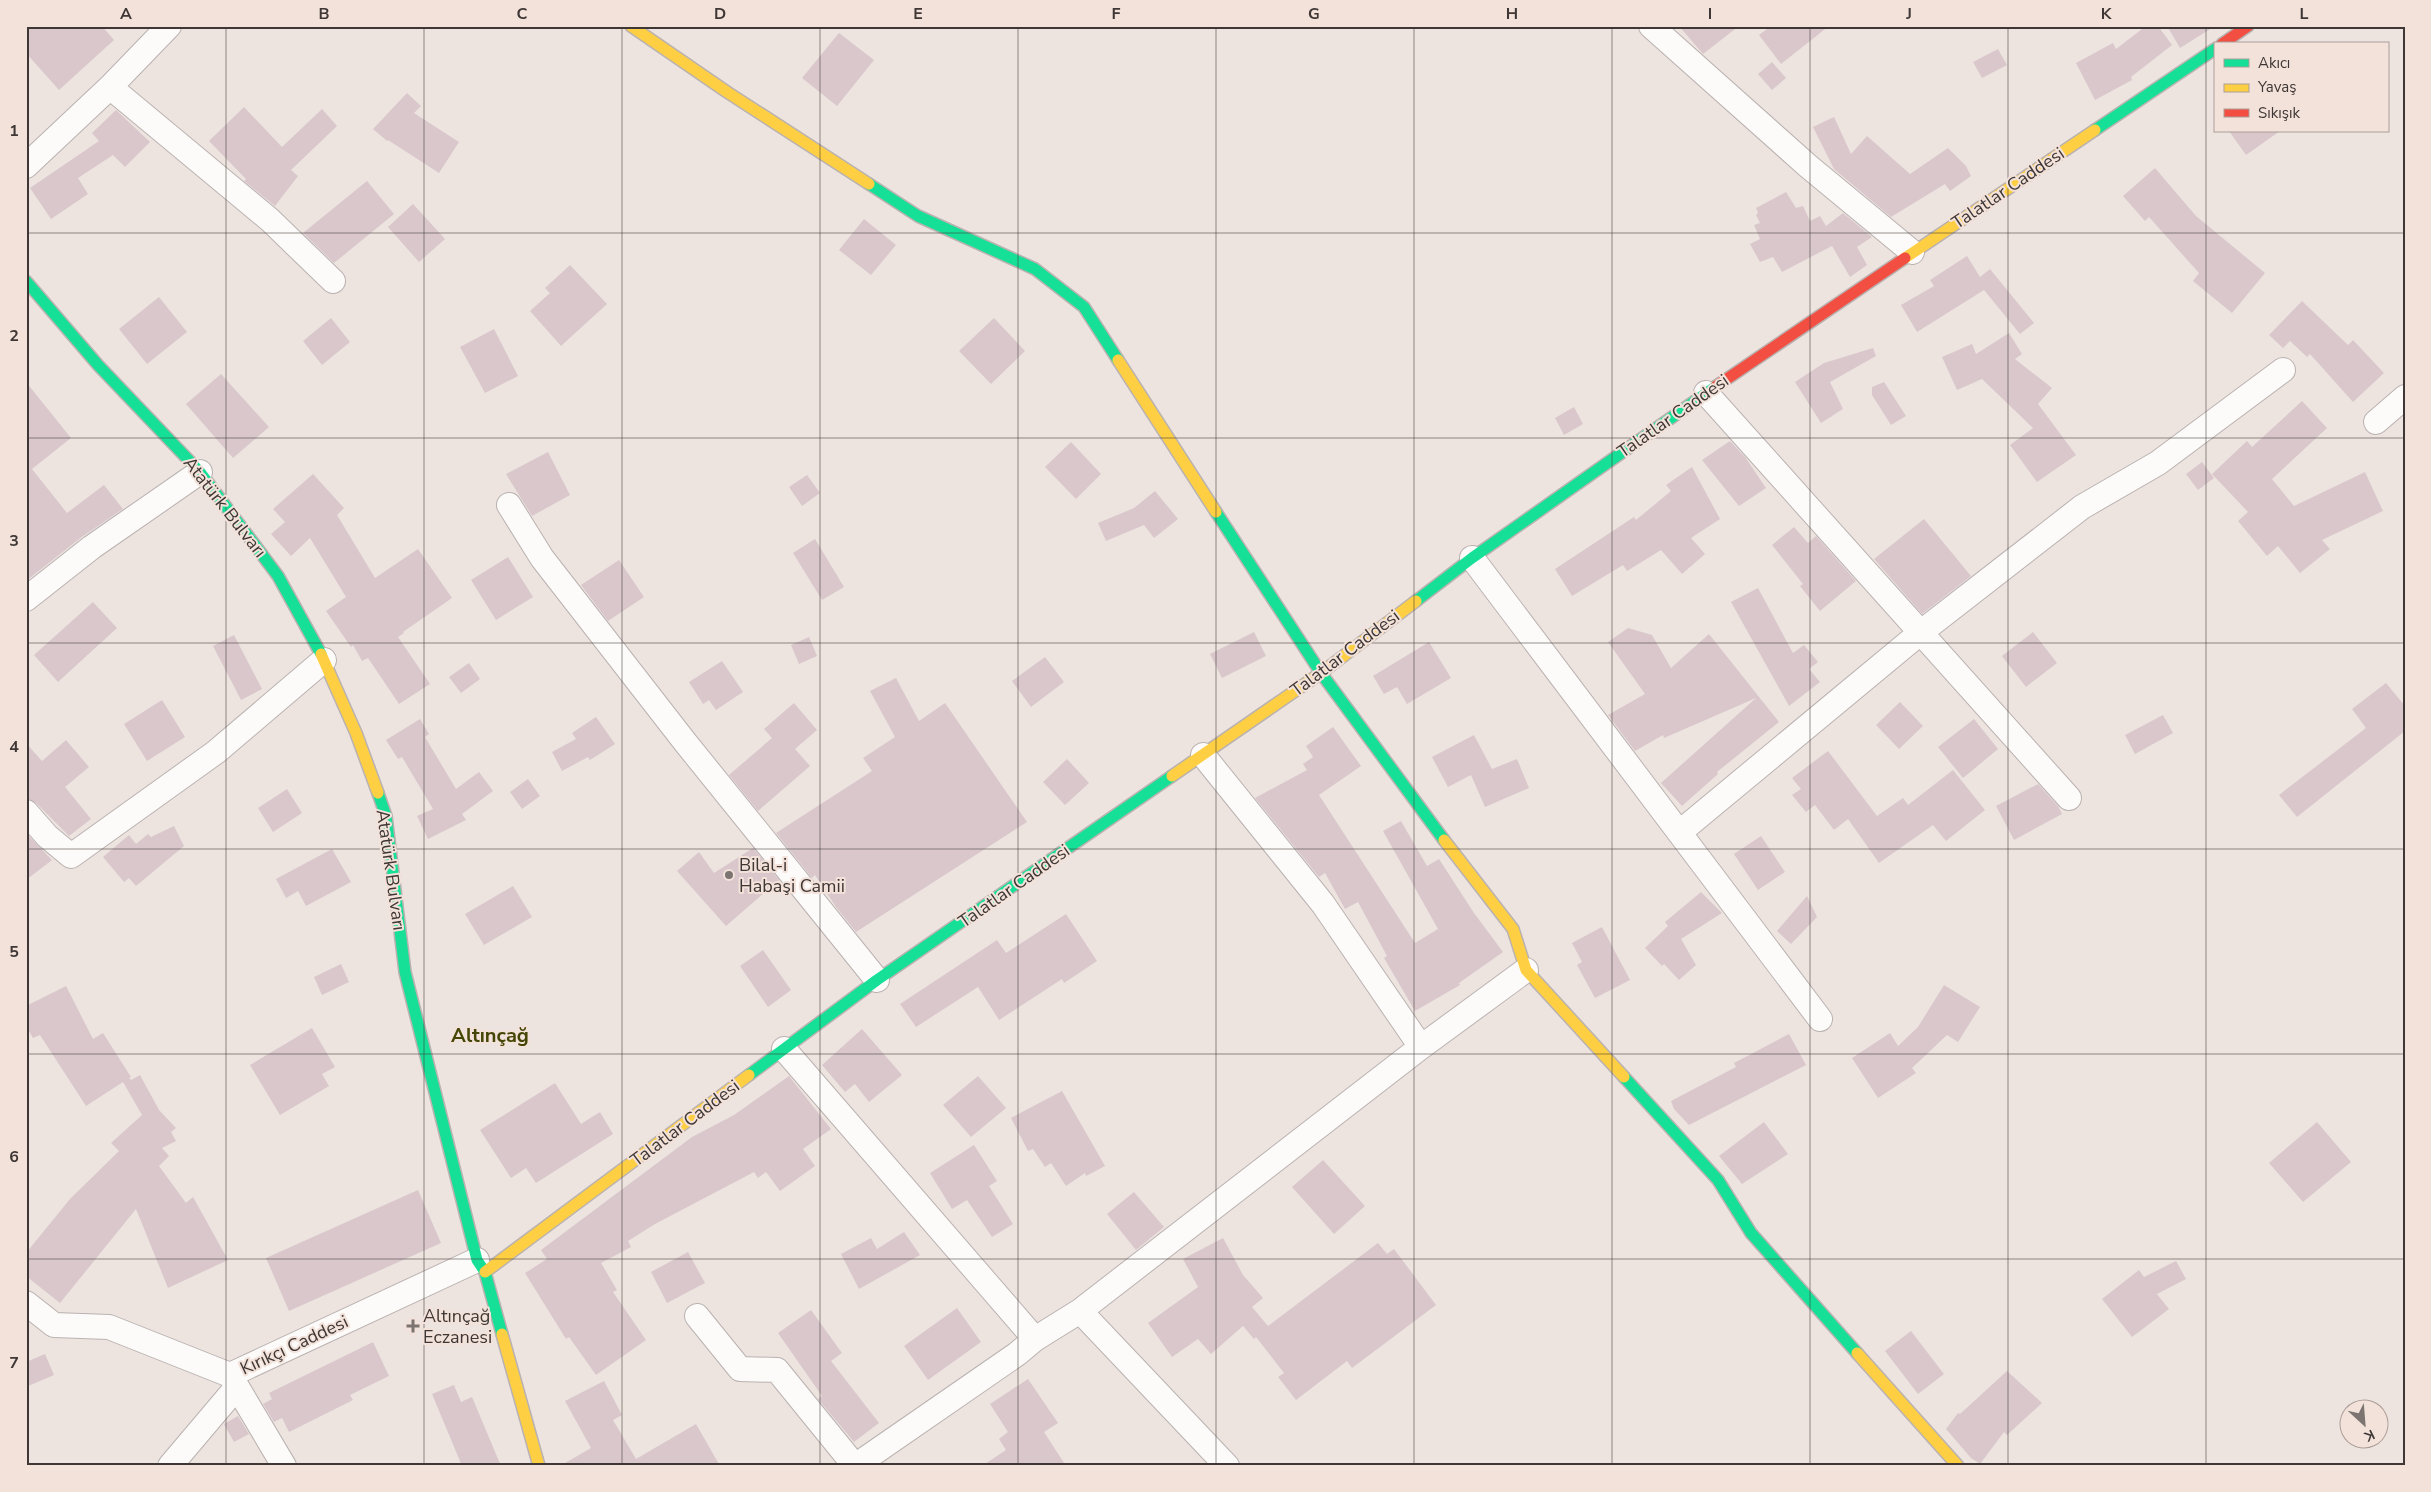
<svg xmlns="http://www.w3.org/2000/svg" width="2431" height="1492" viewBox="0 0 2431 1492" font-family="'Nunito Sans',sans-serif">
<rect width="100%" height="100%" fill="#ede4e0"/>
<!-- building -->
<path fill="#d9c7cc" d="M 26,26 L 102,26 L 114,40 L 59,90 L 26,53 Z
M 1679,26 L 1739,26 L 1703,54 Z
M 1771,26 L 1829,26 L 1781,64 L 1759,35 Z
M 2146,26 L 2158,26 L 2172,45 L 2131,77 L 2132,80 L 2095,100 L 2076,63 L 2113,43 L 2116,49 Z
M 2167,26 L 2215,26 L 2180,48 Z
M 839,33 L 874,60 L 837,106 L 802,78 Z
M 1998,49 L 2007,65 L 1982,78 L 1973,62 Z
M 1772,62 L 1786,78 L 1772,90 L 1758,74 Z
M 407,93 L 421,106 L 414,113 L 459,142 L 439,173 L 388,140 L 387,141 L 373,129 Z
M 244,107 L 282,147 L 322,109 L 337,126 L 291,170 L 298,176 L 275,206 L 244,181 L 246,179 L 209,141 Z
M 116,110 L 150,142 L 125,167 L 113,155 L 78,178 L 88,194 L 51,219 L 30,188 L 99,141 L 92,133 Z
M 1834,117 L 1851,154 L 1867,136 L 1910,174 L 1948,148 L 1966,166 L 1971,176 L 1950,191 L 1945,184 L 1891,217 L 1834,169 L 1813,127 Z
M 2229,131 L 2280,131 L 2246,155 Z
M 2155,168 L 2196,216 L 2265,273 L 2232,313 L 2193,281 L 2199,273 L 2149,217 L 2145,221 L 2123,196 Z
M 367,181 L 394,214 L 334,263 L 303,233 Z
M 1786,192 L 1796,208 L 1803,206 L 1810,221 L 1820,216 L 1826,226 L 1843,213 L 1872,237 L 1857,247 L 1867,265 L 1850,277 L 1832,246 L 1782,272 L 1773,257 L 1760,262 L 1750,244 L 1760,239 L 1754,225 L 1760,223 L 1756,215 L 1758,213 L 1756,208 Z
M 413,204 L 445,239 L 419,262 L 388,227 Z
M 864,219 L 896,245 L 871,275 L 839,250 Z
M 1967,256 L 1980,277 L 1990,269 L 2034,323 L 2020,334 L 1984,290 L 1917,332 L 1901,305 L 1934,286 L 1930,280 Z
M 570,265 L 607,304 L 561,346 L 530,311 L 550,293 L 545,288 Z
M 159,297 L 187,332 L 147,364 L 119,329 Z
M 2302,301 L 2348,345 L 2353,340 L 2384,373 L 2353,402 L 2310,354 L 2307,357 L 2290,341 L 2283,348 L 2269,335 Z
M 331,318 L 350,342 L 322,365 L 303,341 Z
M 994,318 L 1025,351 L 991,384 L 959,351 Z
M 494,329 L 518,376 L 485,393 L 460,347 Z
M 2009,333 L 2022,354 L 2015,359 L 2052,388 L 2038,404 L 2076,455 L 2037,482 L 2010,445 L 2033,428 L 1982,379 L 1957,390 L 1942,357 L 1972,344 L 1976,354 Z
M 1873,348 L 1876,356 L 1830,382 L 1843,409 L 1821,423 L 1795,382 L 1824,363 Z
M 221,374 L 269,427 L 233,458 L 186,404 Z
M 26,382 L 71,438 L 32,469 L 67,513 L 104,485 L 123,509 L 83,536 L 26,581 Z
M 1884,382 L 1906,416 L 1891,425 L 1872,395 L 1872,387 Z
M 2302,401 L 2327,428 L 2272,479 L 2294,506 L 2365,472 L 2383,511 L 2322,540 L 2330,549 L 2300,573 L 2278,546 L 2267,556 L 2238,521 L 2248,512 L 2212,474 L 2247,441 L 2252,447 Z
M 1574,407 L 1583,424 L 1564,435 L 1555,418 Z
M 1730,441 L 1745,457 L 1766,488 L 1739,506 L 1702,460 Z
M 1071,442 L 1101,474 L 1076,499 L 1045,467 Z
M 548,452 L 570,495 L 532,516 L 506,474 Z
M 2202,462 L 2214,478 L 2198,490 L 2186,474 Z
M 1692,467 L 1720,519 L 1691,538 L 1705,554 L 1682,574 L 1661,550 L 1627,571 L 1623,565 L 1572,596 L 1555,569 L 1634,517 L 1636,520 L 1671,491 L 1666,485 Z
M 313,474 L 344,508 L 337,515 L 375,578 L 418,549 L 452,598 L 403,632 L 404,633 L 398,637 L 430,684 L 399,704 L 368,658 L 362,661 L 353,645 L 351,647 L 326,611 L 346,597 L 310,538 L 291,556 L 271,534 L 285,522 L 273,509 Z
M 807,475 L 820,493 L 802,506 L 789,487 Z
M 1155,491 L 1178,519 L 1154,538 L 1144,525 L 1106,541 L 1098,523 L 1134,508 Z
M 1924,519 L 1971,576 L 1922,614 L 1874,559 Z
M 1794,527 L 1808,543 L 1816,536 L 1856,581 L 1820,611 L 1800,586 L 1803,584 L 1772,545 Z
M 815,539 L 844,587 L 822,600 L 793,553 Z
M 508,557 L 533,597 L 496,620 L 471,580 Z
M 619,560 L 644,597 L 608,621 L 581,585 Z
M 1758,588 L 1793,653 L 1804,645 L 1818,662 L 1809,669 L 1820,682 L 1789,706 L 1731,602 Z
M 93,602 L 117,628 L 58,682 L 34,655 Z
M 1628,628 L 1652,635 L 1671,668 L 1709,634 L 1779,722 L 1717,772 L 1718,774 L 1682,806 L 1661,783 L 1756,698 L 1664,738 L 1663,735 L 1635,751 L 1608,715 L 1645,694 L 1608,642 Z
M 1254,632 L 1266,656 L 1222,678 L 1210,654 Z
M 2033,632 L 2057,663 L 2026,687 L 2002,656 Z
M 234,635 L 262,689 L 241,700 L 213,646 Z
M 809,637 L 817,656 L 799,664 L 791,645 Z
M 1429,642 L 1451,678 L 1407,704 L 1397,687 L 1384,694 L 1373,676 Z
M 1045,657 L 1064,682 L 1031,707 L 1012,681 Z
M 722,661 L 743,692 L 716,710 L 709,700 L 703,704 L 689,682 Z
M 469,663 L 480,679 L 461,693 L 449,677 Z
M 896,678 L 919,721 L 945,703 L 1027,822 L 856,932 L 836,907 L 815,875 L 812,878 L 776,833 L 872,771 L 863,758 L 895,737 L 870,691 Z
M 2386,683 L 2405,706 L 2405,731 L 2297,817 L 2279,795 L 2366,728 L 2352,709 Z
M 162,700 L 185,737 L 147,761 L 124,724 Z
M 1900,702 L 1923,726 L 1899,749 L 1876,725 Z
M 794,703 L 817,730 L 795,749 L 810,766 L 758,811 L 729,775 L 772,738 L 764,729 Z
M 2163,715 L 2173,733 L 2135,754 L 2125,735 Z
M 596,717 L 615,744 L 590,760 L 588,757 L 562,771 L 552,752 L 576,739 L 572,733 Z
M 420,719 L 429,734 L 425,737 L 456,789 L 479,772 L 493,791 L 462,814 L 466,820 L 428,839 L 417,816 L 433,809 L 402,757 L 398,759 L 386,740 Z
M 1974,719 L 1998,749 L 1963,778 L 1938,747 Z
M 1333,727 L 1361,766 L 1319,795 L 1415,943 L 1438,929 L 1383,831 L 1401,821 L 1427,866 L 1439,859 L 1474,913 L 1503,952 L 1459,983 L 1460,985 L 1415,1011 L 1384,958 L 1387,956 L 1358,902 L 1345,909 L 1325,873 L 1319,877 L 1255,798 L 1307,770 L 1303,764 L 1313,757 L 1306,746 Z
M 1474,735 L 1492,769 L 1517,759 L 1529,788 L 1485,807 L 1471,775 L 1448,787 L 1432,757 Z
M 66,740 L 89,767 L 65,787 L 91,819 L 69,836 L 36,803 L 26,799 L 26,743 L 42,761 Z
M 1828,751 L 1877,816 L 1903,798 L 1908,805 L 1953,770 L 1985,810 L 1946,841 L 1933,825 L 1879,863 L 1848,819 L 1834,830 L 1815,805 L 1806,812 L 1792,795 L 1801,789 L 1792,778 Z
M 1067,759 L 1089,783 L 1065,805 L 1043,782 Z
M 528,779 L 540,796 L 522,809 L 510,792 Z
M 2038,784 L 2058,806 L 2062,814 L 2014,840 L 1996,806 Z
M 287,789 L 302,813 L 273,832 L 258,808 Z
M 174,826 L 184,846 L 136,886 L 129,878 L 124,882 L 103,857 L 129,835 L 136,844 L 148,834 L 151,837 Z
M 26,833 L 52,860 L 26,880 Z
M 1761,836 L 1785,872 L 1758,890 L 1734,854 Z
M 753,848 L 779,880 L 726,926 L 677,871 L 699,852 L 714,873 Z
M 332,849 L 351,882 L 306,906 L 298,891 L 286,898 L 276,879 Z
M 513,886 L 532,917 L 484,945 L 465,914 Z
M 1701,892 L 1722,913 L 1681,939 L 1696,965 L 1679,980 L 1664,964 L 1662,966 L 1645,948 L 1668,926 L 1665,922 Z
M 1807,896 L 1817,917 L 1791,944 L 1777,931 Z
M 1066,914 L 1097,961 L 1064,983 L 1062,979 L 999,1020 L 978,987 L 916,1027 L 900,1004 L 997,940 L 1006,953 Z
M 1602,927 L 1630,980 L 1595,998 L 1577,965 L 1582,962 L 1572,943 Z
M 763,950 L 791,990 L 768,1007 L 740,966 Z
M 341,964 L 349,982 L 322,995 L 314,977 Z
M 1944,985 L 1980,1007 L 1958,1042 L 1947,1035 L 1912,1068 L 1916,1073 L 1878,1098 L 1852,1058 L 1890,1033 L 1898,1046 L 1918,1027 Z
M 66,986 L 93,1039 L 103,1033 L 131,1077 L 129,1078 L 131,1080 L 140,1075 L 159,1110 L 176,1128 L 171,1132 L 176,1141 L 162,1148 L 169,1156 L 159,1166 L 186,1203 L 193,1197 L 228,1260 L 168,1288 L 136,1209 L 60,1303 L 26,1276 L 26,1253 L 70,1199 L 119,1151 L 111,1143 L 142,1115 L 123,1082 L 86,1106 L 40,1035 L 33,1038 L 26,1026 L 26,1006 Z
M 312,1028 L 335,1067 L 322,1074 L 329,1086 L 280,1115 L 250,1065 Z
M 862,1029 L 902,1075 L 869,1102 L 855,1084 L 845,1092 L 822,1065 Z
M 1789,1034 L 1806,1065 L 1689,1125 L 1674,1109 L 1671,1101 L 1736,1067 L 1734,1063 Z
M 789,1076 L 831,1129 L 803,1149 L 815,1166 L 780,1191 L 766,1172 L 758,1178 L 754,1172 L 655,1224 L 628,1241 L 631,1247 L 601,1263 L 617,1290 L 613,1292 L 646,1340 L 596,1375 L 569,1337 L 566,1339 L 525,1273 L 547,1259 L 541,1250 L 692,1137 L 734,1115 Z
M 978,1076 L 1006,1108 L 971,1137 L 943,1105 Z
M 555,1083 L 581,1124 L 600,1112 L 613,1134 L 536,1183 L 526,1168 L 511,1178 L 480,1130 Z
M 1062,1091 L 1105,1166 L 1086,1176 L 1085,1173 L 1066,1186 L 1051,1163 L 1045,1167 L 1033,1149 L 1028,1151 L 1011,1118 Z
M 1764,1122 L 1788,1154 L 1742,1184 L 1719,1156 Z
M 2317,1122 L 2351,1162 L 2303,1202 L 2269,1163 Z
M 974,1145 L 997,1181 L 989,1186 L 1013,1224 L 992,1237 L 967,1200 L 952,1209 L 930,1173 Z
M 1323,1160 L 1365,1206 L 1334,1234 L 1292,1187 Z
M 418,1190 L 441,1243 L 289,1311 L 266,1258 Z
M 1134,1192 L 1164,1227 L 1136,1250 L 1107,1214 Z
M 904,1232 L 920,1255 L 859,1289 L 841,1254 L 871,1238 L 877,1249 Z
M 1223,1238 L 1243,1275 L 1263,1298 L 1252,1307 L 1268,1326 L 1378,1243 L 1387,1254 L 1394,1249 L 1436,1305 L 1352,1368 L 1347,1361 L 1296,1400 L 1278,1377 L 1284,1373 L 1256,1337 L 1254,1339 L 1243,1326 L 1211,1354 L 1198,1339 L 1172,1357 L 1148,1323 L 1198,1287 L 1183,1259 Z
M 688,1252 L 705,1283 L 667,1303 L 651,1272 Z
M 2176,1261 L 2186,1279 L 2157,1294 L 2169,1309 L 2132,1337 L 2102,1299 L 2139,1270 L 2144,1277 Z
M 957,1308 L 981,1342 L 928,1380 L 904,1346 Z
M 811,1310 L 842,1353 L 831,1361 L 879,1423 L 854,1442 L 818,1399 L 822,1396 L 778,1333 Z
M 1911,1331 L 1944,1374 L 1918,1394 L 1885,1351 Z
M 373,1342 L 389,1376 L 350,1395 L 353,1400 L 289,1432 L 282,1418 L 274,1422 L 263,1404 L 272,1399 L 269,1393 Z
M 45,1354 L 54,1375 L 26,1387 L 26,1362 Z
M 2007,1371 L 2042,1403 L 2007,1435 L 2004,1432 L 1980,1464 L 1971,1458 L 1946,1429 L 1958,1413 L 1960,1414 Z
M 1028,1379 L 1058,1423 L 1044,1432 L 1066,1466 L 982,1466 L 1006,1450 L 999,1439 L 1008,1432 L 990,1404 Z
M 604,1381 L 622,1415 L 613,1420 L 636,1459 L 696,1424 L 720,1466 L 560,1466 L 591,1448 L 565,1401 Z
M 454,1385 L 461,1402 L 472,1397 L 501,1466 L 462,1466 L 432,1394 Z
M 238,1416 L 249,1434 L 234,1442 L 224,1424 Z"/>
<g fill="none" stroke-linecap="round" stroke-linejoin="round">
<!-- street casing -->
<g stroke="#bab2b0" stroke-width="26">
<path id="street" d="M 1651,26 L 1808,166 L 1912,252
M 110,87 L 270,220 L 333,281
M 26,166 L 110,87 L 169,26
M 1706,393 L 2069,798
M 2376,422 L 2405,397
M 509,505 L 542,558 L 685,742 L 877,980
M 1472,558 L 1820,1019
M 26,599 L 92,547 L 200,472
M 1203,755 L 1323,904 L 1421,1047
M 26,812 L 47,836 L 71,856 L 216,752 L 324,660
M 1680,832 L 1920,633 L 2082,507 L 2158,463 L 2283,370
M 784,1049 L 1035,1339
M 26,1303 L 54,1325 L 109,1327 L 230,1375 L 477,1260
M 1080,1311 L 1227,1466
M 697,1316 L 740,1369 L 777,1370 L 855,1466
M 230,1375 L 284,1466
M 170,1466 L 236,1388
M 855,1466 L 1017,1354 L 1035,1339 L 1080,1311 L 1421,1047 L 1526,970"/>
</g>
<!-- fast casing -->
<g stroke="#bab2b0" stroke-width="14">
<path id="fast" d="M 2095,130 L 2215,49
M 869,184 L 918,216 L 1035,269 L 1084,307 L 1118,360
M 26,281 L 98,365 L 200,472 L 278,576 L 321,654
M 1216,512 L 1321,673 L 1444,840
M 1416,601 L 1472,558 L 1715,387
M 378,793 L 386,816 L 405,972 L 477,1260 L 485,1272 L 502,1334
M 749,1075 L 877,980 L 1172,776
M 1624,1077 L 1718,1180 L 1751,1233 L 1857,1353"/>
</g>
<!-- slow casing -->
<g stroke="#bab2b0" stroke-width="14">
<path id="slow" d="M 631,26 L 727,92 L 869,184
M 1905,258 L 2095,130
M 1118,360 L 1216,512
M 321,654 L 356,733 L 378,793
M 1172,776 L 1321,673 L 1416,601
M 1444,840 L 1513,929 L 1526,970 L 1624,1077
M 485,1272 L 749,1075
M 502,1334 L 539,1466
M 1857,1353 L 1958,1466"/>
</g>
<!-- jam casing -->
<g stroke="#bab2b0" stroke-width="14">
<path id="jam" d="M 2222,44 L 2248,26
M 1715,387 L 1905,258"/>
</g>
<!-- street -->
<use href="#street" stroke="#fcfbfa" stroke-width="24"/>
<!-- fast -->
<use href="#fast" stroke="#16e098" stroke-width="11"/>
<!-- slow -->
<use href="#slow" stroke="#ffcf43" stroke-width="11"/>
<!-- jam -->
<use href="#jam" stroke="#f24e42" stroke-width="11"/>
</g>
<!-- grid -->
<path fill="none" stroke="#3e3735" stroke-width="1" stroke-opacity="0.55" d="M 226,26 L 226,1466M 424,26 L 424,1466M 622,26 L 622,1466M 820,26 L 820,1466M 1018,26 L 1018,1466M 1216,26 L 1216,1466M 1414,26 L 1414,1466M 1612,26 L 1612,1466M 1810,26 L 1810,1466M 2008,26 L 2008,1466M 2206,26 L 2206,1466M 26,233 L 2405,233M 26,438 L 2405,438M 26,643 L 2405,643M 26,849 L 2405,849M 26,1054 L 2405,1054M 26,1259 L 2405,1259"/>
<!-- markers -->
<g fill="#7b7471" stroke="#f3e2da" stroke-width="2">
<circle cx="729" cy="875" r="5"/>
<path d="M410.5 1318.5h5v5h5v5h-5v5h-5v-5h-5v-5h5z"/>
</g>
<g text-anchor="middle" stroke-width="4" stroke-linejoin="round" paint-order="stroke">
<!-- street labels -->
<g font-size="18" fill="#3e3735" stroke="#f3e2da">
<text transform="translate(2008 188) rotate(-34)" y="6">Talatlar Caddesi</text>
<text transform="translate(1673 416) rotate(-35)" y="6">Talatlar Caddesi</text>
<text transform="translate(225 507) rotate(52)" y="6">Atatürk Bulvarı</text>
<text transform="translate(1345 653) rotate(-37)" y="6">Talatlar Caddesi</text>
<text transform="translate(391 870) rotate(82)" y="6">Atatürk Bulvarı</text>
<text transform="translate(1014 886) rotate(-35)" y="6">Talatlar Caddesi</text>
<text transform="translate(685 1123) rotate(-37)" y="6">Talatlar Caddesi</text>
<text transform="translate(294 1345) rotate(-25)" y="6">Kırıkçı Caddesi</text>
</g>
<!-- poi labels -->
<g font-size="18" fill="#3e3735" stroke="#f3e2da" text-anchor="start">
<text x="739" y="871">Bilal-i<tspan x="739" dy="21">Habaşi Camii</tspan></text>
<text x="423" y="1322">Altınçağ<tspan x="423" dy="21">Eczanesi</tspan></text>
</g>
<!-- quarter labels -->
<g font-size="20" font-weight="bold" fill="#444606" stroke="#f3e2da">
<text x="490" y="1042">Altınçağ</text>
</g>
</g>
<!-- border -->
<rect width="2431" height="1492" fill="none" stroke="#f3e2da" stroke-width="55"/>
<!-- legend -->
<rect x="2214" y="42" width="175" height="90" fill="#f3e2da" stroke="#ab9e98"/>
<rect x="2224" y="59" width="25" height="8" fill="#16e098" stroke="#ab9e98"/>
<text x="2258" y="68" font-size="15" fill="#3e3735">Akıcı</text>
<rect x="2224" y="84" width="25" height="8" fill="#ffcf43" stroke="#ab9e98"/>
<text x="2258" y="92" font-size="15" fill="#3e3735">Yavaş</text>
<rect x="2224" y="109" width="25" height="8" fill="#f24e42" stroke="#ab9e98"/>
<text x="2258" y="118" font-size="15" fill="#3e3735">Sıkışık</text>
<!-- north arrow -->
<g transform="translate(2364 1424) rotate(154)"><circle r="24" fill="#f3e2da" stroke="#ab9e98"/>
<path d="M0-4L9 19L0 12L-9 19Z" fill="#7b7471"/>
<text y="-8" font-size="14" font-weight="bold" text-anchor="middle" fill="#3e3735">K</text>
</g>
<rect x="28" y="28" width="2376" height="1436" fill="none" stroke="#3e3735" stroke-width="2"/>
<g font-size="16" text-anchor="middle" font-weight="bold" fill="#3e3735">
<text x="126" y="19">A</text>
<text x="324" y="19">B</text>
<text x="522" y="19">C</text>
<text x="720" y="19">D</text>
<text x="918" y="19">E</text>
<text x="1116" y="19">F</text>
<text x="1314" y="19">G</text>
<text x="1512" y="19">H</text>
<text x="1710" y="19">I</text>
<text x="1909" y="19">J</text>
<text x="2106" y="19">K</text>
<text x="2304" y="19">L</text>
<text x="14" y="136">1</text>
<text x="14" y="341">2</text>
<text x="14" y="546">3</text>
<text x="14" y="752">4</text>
<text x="14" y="957">5</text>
<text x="14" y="1162">6</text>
<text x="14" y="1368">7</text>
</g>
</svg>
